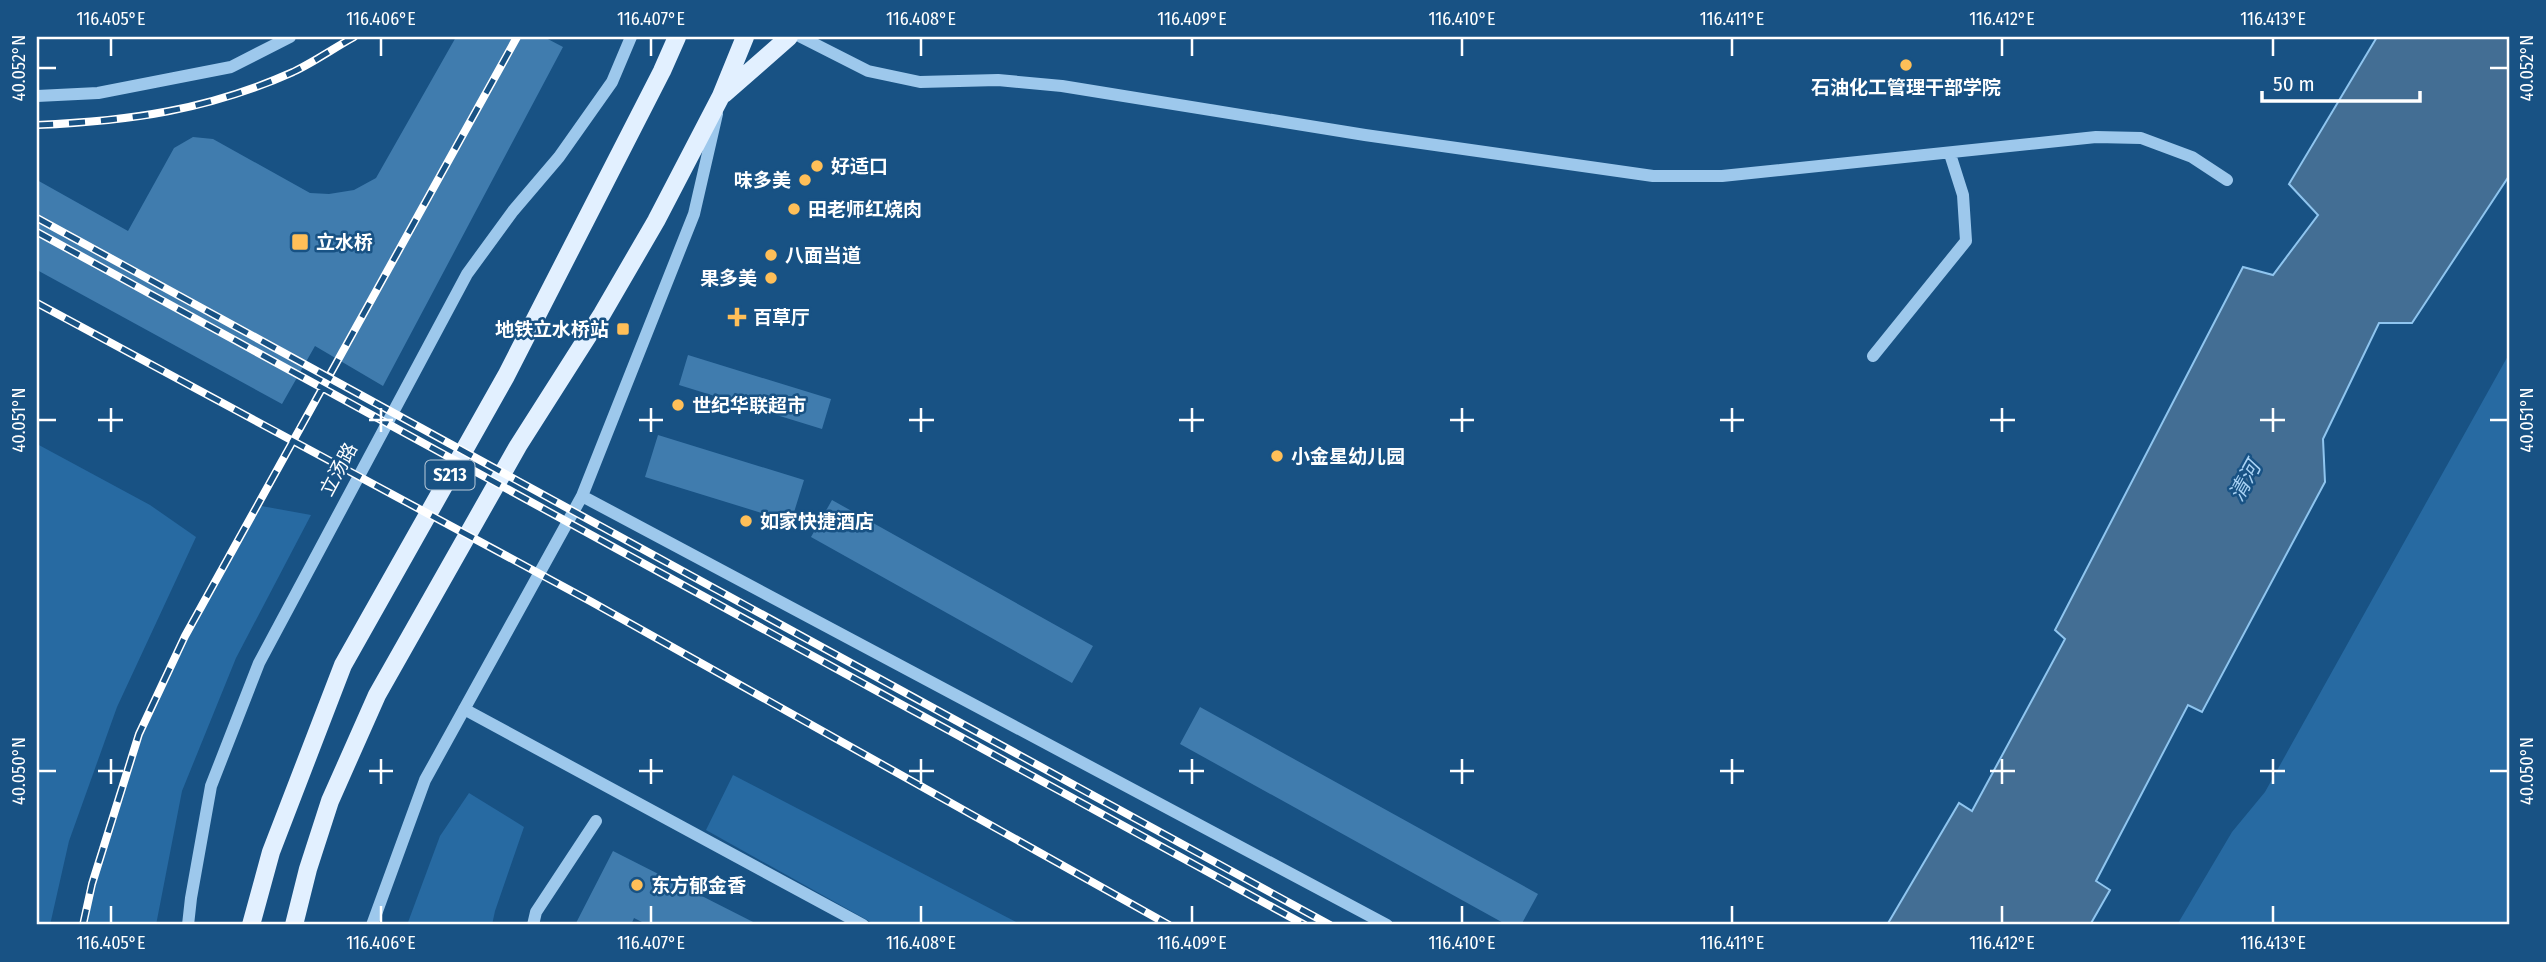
<svg xmlns="http://www.w3.org/2000/svg" width="2546" height="962" viewBox="0 0 2546 962" font-family="'Fira Sans Condensed','Noto Sans SC',sans-serif">
<rect width="100%" height="100%" fill="#185284"/>
<!-- green -->
<path fill="#276aa2" d="M 2509,354 L 2509,925 L 2177,925 L 2232,832 L 2265,792 Z
M 37,444 L 150,505 L 196,537 L 117,707 L 69,841 L 50,925 L 37,925 Z
M 256,505 L 311,515 L 236,658 L 182,791 L 156,925 L 83,925 C 97,861 115,793 140,732 C 173,653 214,579 256,505 Z
M 733,775 L 1022,925 L 876,925 L 706,830 Z
M 469,793 L 524,827 L 495,911 L 492,925 L 407,925 L 440,836 Z"/>
<!-- water -->
<path fill="#436e94" stroke="#8fc5ef" stroke-width="2" d="M 2377,37 L 2509,37 L 2509,176 L 2412,323 L 2379,323 L 2323,439 L 2325,482 L 2202,712 L 2188,705 L 2096,881 L 2110,890 L 2090,925 L 1887,925 L 1959,803 L 1972,811 L 2065,639 L 2055,630 L 2243,267 L 2273,275 L 2318,215 L 2289,184 Z"/>
<!-- building -->
<path fill="#407cae" d="M 456,37 L 544,37 L 563,47 L 383,386 L 315,346 L 282,404 L 37,270 L 37,180 L 128,231 L 174,148 L 193,137 L 213,139 L 310,193 L 329,194 L 354,190 L 376,178 Z
M 688,355 L 831,399 L 822,429 L 679,385 Z
M 658,435 L 804,480 L 791,522 L 645,477 Z
M 832,500 L 1093,646 L 1072,683 L 811,537 Z
M 1200,707 L 1538,894 L 1521,925 L 1507,925 L 1180,744 Z
M 613,851 L 759,925 L 648,925 L 634,918 L 631,925 L 575,925 Z"/>
<g fill="none" stroke-linecap="round" stroke-linejoin="round">
<!-- minor -->
<path stroke="#9dc8ec" stroke-width="12" d="M 801,37 L 868,71 L 920,82 L 998,80 L 1062,86 L 1365,135 L 1653,176 L 1722,176 L 2096,137 L 2141,138 L 2192,157 L 2227,180
M 37,96 L 98,93 L 231,67 L 290,37
M 1873,356 L 1966,241 L 1963,195 L 1950,154
M 582,496 L 1387,925
M 464,709 L 863,925
M 188,925 L 191,898 L 211,786 L 259,663 L 467,274 L 513,211 L 559,157 L 612,82 L 631,37
M 372,925 L 425,780 L 582,496 L 694,214 L 717,114
M 533,925 L 536,912 L 596,821"/>
<!-- major -->
<path stroke="#e2f0ff" stroke-width="18" d="M 724,94 L 789,37
M 251,925 L 271,852 L 343,665 L 506,376 L 662,71 L 677,37
M 294,925 L 308,869 L 330,801 L 377,695 L 518,446 L 602,314 L 656,221 L 721,96 L 745,37"/>
<!-- rail casing -->
<g stroke="#fff" stroke-width="8">
<path id="rail" d="M 37,125 C 130,121 208,110 293,72 C 314,62 334,48 354,37
M 37,218 L 1330,925
M 37,232 L 1305,925
M 37,303 L 590,601 L 1169,925
M 83,925 L 92,884 L 139,734 L 185,636 L 517,37"/>
</g>
<!-- rail -->
<use href="#rail" stroke="#185284" stroke-width="5" stroke-dasharray="16" stroke-linecap="butt"/>
</g>
<!-- ticks -->
<path fill="none" stroke="#fff" stroke-width="2.5" d="M 111,38 L 111,56M 381,38 L 381,56M 651,38 L 651,56M 921,38 L 921,56M 1192,38 L 1192,56M 1462,38 L 1462,56M 1732,38 L 1732,56M 2002,38 L 2002,56M 2273,38 L 2273,56M 38,68 L 56,68M 2490,68 L 2508,68M 111,408 L 111,432M 381,408 L 381,432M 651,408 L 651,432M 921,408 L 921,432M 1192,408 L 1192,432M 1462,408 L 1462,432M 1732,408 L 1732,432M 2002,408 L 2002,432M 2273,408 L 2273,432M 38,420 L 56,420M 98,420 L 123,420M 369,420 L 393,420M 639,420 L 663,420M 909,420 L 934,420M 1179,420 L 1204,420M 1450,420 L 1474,420M 1720,420 L 1744,420M 1990,420 L 2015,420M 2260,420 L 2285,420M 2490,420 L 2508,420M 111,759 L 111,784M 381,759 L 381,784M 651,759 L 651,784M 921,759 L 921,784M 1192,759 L 1192,784M 1462,759 L 1462,784M 1732,759 L 1732,784M 2002,759 L 2002,784M 2273,759 L 2273,784M 38,771 L 56,771M 98,771 L 123,771M 369,771 L 393,771M 639,771 L 663,771M 909,771 L 934,771M 1179,771 L 1204,771M 1450,771 L 1474,771M 1720,771 L 1744,771M 1990,771 L 2015,771M 2260,771 L 2285,771M 2490,771 L 2508,771M 111,906 L 111,923M 381,906 L 381,923M 651,906 L 651,923M 921,906 L 921,923M 1192,906 L 1192,923M 1462,906 L 1462,923M 1732,906 L 1732,923M 2002,906 L 2002,923M 2273,906 L 2273,923"/>
<!-- markers -->
<g fill="#ffbf58" stroke="#185284" stroke-width="2.5">
<circle cx="1906" cy="65" r="7"/>
<circle cx="817" cy="166" r="7"/>
<circle cx="805" cy="180" r="7"/>
<circle cx="794" cy="209" r="7"/>
<rect x="291" y="233" width="18" height="18" rx="3.5"/>
<circle cx="771" cy="255" r="7"/>
<circle cx="771" cy="278" r="7"/>
<path d="M733.5 306.5h7v7h7v7h-7v7h-7v-7h-7v-7h7z"/>
<rect x="616" y="322" width="14" height="14" rx="3.5"/>
<circle cx="678" cy="405" r="7"/>
<circle cx="1277" cy="456" r="7"/>
<circle cx="746" cy="521" r="7"/>
<circle cx="637" cy="885" r="7"/>
</g>
<g text-anchor="middle" stroke-width="5" stroke-linejoin="round" paint-order="stroke">
<!-- shield labels -->
<rect fill="#185284" stroke="#bacbda" stroke-width="2" x="425.5" y="460.5" width="49" height="29" rx="5"/>
<g font-size="18" font-weight="bold" fill="#fff">
<text x="450" y="481">S213</text>
</g>
<!-- poi labels -->
<g font-size="19" font-weight="bold" fill="#fff" stroke="#185284" text-anchor="start">
<text x="1906" y="94" text-anchor="middle">石油化工管理干部学院</text>
<text x="831" y="173">好适口</text>
<text x="791" y="187" text-anchor="end">味多美</text>
<text x="808" y="216">田老师红烧肉</text>
<text x="316" y="249">立水桥</text>
<text x="785" y="262">八面当道</text>
<text x="757" y="285" text-anchor="end">果多美</text>
<text x="753" y="324">百草厅</text>
<text x="609" y="336" text-anchor="end">地铁立水桥站</text>
<text x="692" y="412">世纪华联超市</text>
<text x="1291" y="463">小金星幼儿园</text>
<text x="760" y="528">如家快捷酒店</text>
<text x="651" y="892">东方郁金香</text>
</g>
<!-- street labels -->
<g font-size="19" fill="#fff" stroke="#185284">
<text transform="translate(338 469) rotate(-62)" y="7">立汤路</text>
</g>
<!-- water labels -->
<g font-size="21" font-style="italic" fill="#a8d2f4" stroke="#185284">
<text transform="translate(2245 481) rotate(-61)" y="7">清河</text>
</g>
</g>
<!-- border -->
<rect width="2546" height="962" fill="none" stroke="#185284" stroke-width="77"/>
<!-- scale -->
<path d="M2262 91v10h158v-10" fill="none" stroke="#ffffff" stroke-width="3.5"/>
<text x="2273" y="91" font-size="21" fill="#ffffff" stroke="#185284" stroke-width="5" paint-order="stroke">50 m</text>
<rect x="38" y="38" width="2470" height="885" fill="none" stroke="#fff" stroke-width="2.5"/>
<g font-size="18" text-anchor="middle" fill="#fff">
<text x="111" y="25">116.405°E</text>
<text x="381" y="25">116.406°E</text>
<text x="651" y="25">116.407°E</text>
<text x="921" y="25">116.408°E</text>
<text x="1192" y="25">116.409°E</text>
<text x="1462" y="25">116.410°E</text>
<text x="1732" y="25">116.411°E</text>
<text x="2002" y="25">116.412°E</text>
<text x="2273" y="25">116.413°E</text>
<text transform="translate(19 68) rotate(-90)" y="6">40.052°N</text>
<text transform="translate(2527 68) rotate(-90)" y="6">40.052°N</text>
<text transform="translate(19 420) rotate(-90)" y="6">40.051°N</text>
<text transform="translate(2527 420) rotate(-90)" y="6">40.051°N</text>
<text transform="translate(19 771) rotate(-90)" y="6">40.050°N</text>
<text transform="translate(2527 771) rotate(-90)" y="6">40.050°N</text>
<text x="111" y="949">116.405°E</text>
<text x="381" y="949">116.406°E</text>
<text x="651" y="949">116.407°E</text>
<text x="921" y="949">116.408°E</text>
<text x="1192" y="949">116.409°E</text>
<text x="1462" y="949">116.410°E</text>
<text x="1732" y="949">116.411°E</text>
<text x="2002" y="949">116.412°E</text>
<text x="2273" y="949">116.413°E</text>
</g>
</svg>
